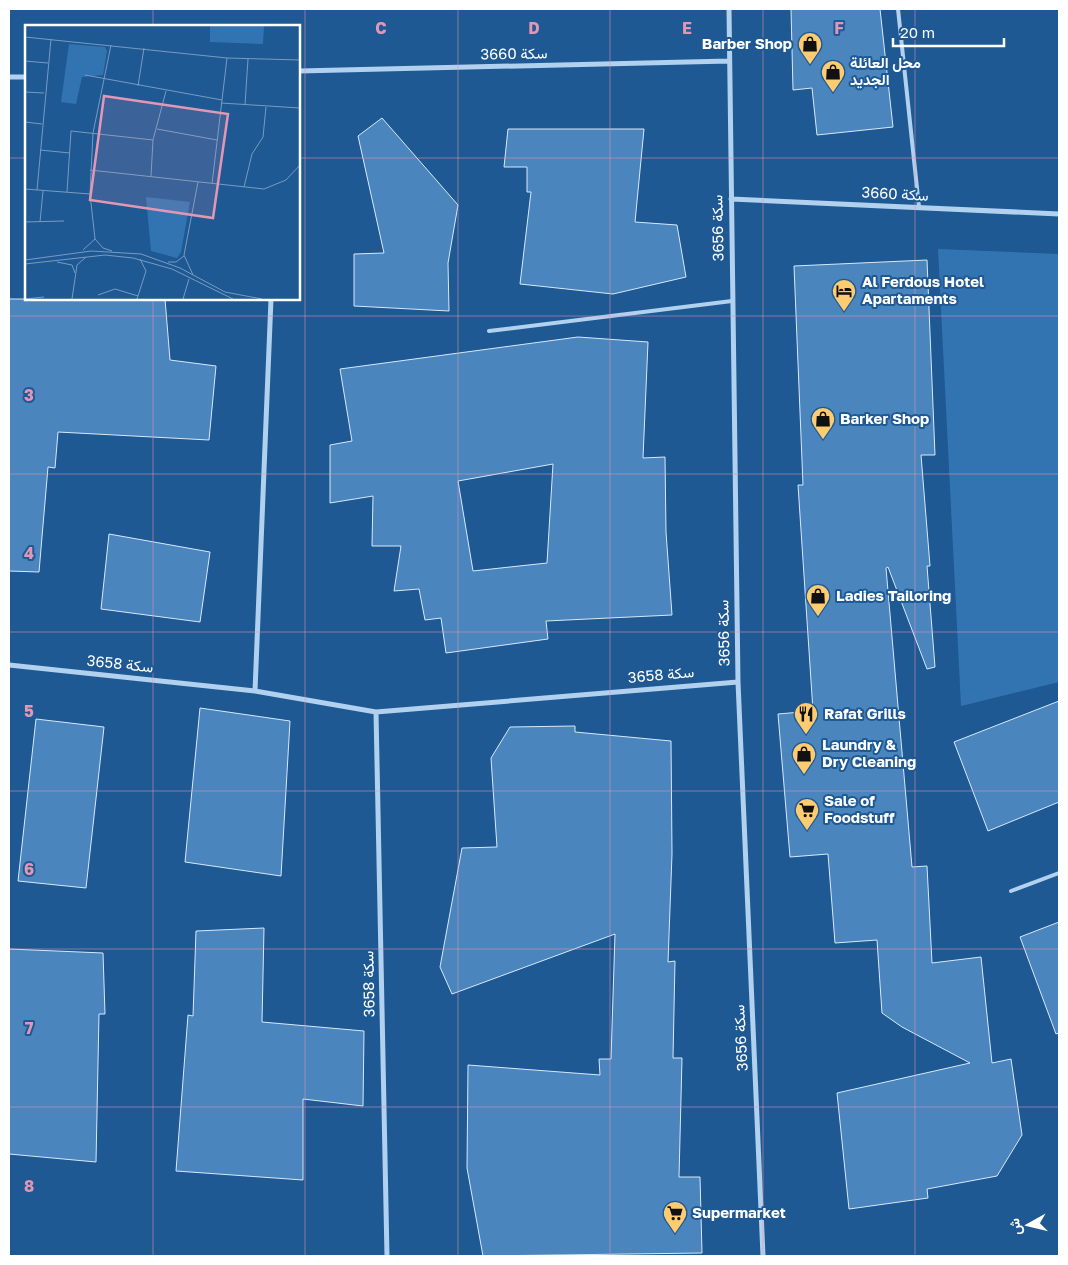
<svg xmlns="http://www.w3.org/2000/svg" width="1068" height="1265" viewBox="0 0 1068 1265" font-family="'Golos Text',Vazirmatn,sans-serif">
<rect width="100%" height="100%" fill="#1e5994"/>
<!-- green -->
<path fill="#3274b2" d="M 938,249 L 1059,254 L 1059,682 L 961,706 Z"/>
<!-- building -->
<path fill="#4a85bd" stroke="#d7e9fa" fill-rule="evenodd" d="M 791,9 L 880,9 L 893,127 L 817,135 L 812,88 L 793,90 Z
M 382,118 L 458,205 L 448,263 L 449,311 L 354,306 L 354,254 L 384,253 L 358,136 Z
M 508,129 L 644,129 L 635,222 L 677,225 L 686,277 L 613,294 L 520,284 L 531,192 L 527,192 L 527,167 L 504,167 Z
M 927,260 L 935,455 L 921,455 L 930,566 L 927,566 L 935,667 L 927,669 L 888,567 L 886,568 L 912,867 L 927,866 L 932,963 L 981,957 L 992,1063 L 1011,1059 L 1022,1135 L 997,1176 L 927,1189 L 928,1198 L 849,1209 L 837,1093 L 970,1063 L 902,1027 L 882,1013 L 877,940 L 835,943 L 828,854 L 790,857 L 778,714 L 813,711 L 798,485 L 803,485 L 794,266 Z
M 9,299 L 165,299 L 170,360 L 216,366 L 209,440 L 58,432 L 55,468 L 48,467 L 39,572 L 9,571 Z
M 578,337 L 648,342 L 643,458 L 665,457 L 666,532 L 672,615 L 546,621 L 548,639 L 446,653 L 441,618 L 425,620 L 419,589 L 394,591 L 401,546 L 372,546 L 373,496 L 330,503 L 330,445 L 352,441 L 340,369 ZM 553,464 L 547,563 L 473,571 L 458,481 Z
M 109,534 L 210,552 L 200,622 L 101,609 Z
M 1059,701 L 1059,802 L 988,831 L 954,742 Z
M 200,708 L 290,721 L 281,876 L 185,862 Z
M 36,719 L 104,727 L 86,888 L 18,881 Z
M 575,726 L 575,732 L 671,741 L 672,854 L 668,962 L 675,961 L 673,1058 L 682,1058 L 679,1177 L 700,1177 L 702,1253 L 483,1256 L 467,1168 L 468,1065 L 600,1075 L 599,1059 L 611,1059 L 615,934 L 452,994 L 440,967 L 462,848 L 497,847 L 491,758 L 510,727 Z
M 1059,922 L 1059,1033 L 1056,1034 L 1020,937 Z
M 264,928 L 262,1022 L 364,1031 L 363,1106 L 303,1099 L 303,1180 L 176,1171 L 188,1015 L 193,1016 L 196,931 Z
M 9,949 L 103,953 L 105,1014 L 99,1014 L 96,1162 L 9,1154 Z"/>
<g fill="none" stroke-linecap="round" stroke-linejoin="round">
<!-- lane -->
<path stroke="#b1d1ef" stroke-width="4" d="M 898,9 L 919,207
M 489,331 L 732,301
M 1011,891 L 1059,873"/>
<!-- street -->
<path stroke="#b1d1ef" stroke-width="5" d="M 729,9 L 738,682 L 763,1256
M 299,71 L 729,61
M 9,77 L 26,77
M 731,199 L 1059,214
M 9,665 L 255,691 L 376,712 L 738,682
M 255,691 L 271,299
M 376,712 L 387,1256"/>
</g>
<!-- grid -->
<path fill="none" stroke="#e497b5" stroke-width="1" stroke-opacity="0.55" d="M 153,9 L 153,26M 305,9 L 305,1256M 458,9 L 458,1256M 610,9 L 610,1256M 763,9 L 763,1256M 915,9 L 915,1256M 9,158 L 26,158M 299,158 L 1059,158M 153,299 L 153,1256M 9,316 L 1059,316M 9,474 L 1059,474M 9,632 L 1059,632M 9,791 L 1059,791M 9,949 L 1059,949M 9,1107 L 1059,1107"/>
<!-- icons -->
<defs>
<g id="shop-pin" transform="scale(1.25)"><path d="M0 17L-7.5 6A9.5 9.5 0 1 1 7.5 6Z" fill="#fdcb70" stroke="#1e5994"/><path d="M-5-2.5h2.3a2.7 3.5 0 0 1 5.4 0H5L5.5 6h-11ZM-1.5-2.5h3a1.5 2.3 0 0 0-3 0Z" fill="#111"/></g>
<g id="hotel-pin" transform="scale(1.25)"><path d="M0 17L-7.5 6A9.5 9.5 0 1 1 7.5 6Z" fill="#fdcb70" stroke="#1e5994"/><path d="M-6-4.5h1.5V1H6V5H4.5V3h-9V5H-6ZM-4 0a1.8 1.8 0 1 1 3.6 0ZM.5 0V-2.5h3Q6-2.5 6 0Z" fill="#111"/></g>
<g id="restaurant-pin" transform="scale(1.25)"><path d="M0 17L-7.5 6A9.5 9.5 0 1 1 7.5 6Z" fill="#fdcb70" stroke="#1e5994"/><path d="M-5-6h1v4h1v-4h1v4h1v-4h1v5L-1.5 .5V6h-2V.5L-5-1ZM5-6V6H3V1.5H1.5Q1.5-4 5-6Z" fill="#111"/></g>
<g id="supermarket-pin" transform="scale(1.25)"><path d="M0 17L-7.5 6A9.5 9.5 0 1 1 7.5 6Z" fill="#fdcb70" stroke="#1e5994"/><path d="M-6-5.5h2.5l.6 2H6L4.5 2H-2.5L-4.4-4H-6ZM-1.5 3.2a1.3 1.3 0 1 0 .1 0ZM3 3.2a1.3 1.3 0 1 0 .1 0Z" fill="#111"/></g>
</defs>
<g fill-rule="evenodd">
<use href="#shop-pin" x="810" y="44"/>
<use href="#shop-pin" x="833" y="72"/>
<use href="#hotel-pin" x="844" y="291"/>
<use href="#shop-pin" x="823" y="419"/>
<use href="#shop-pin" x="818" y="596"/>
<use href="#restaurant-pin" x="806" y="714"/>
<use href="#shop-pin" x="804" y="754"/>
<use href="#supermarket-pin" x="807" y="810"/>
<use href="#supermarket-pin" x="675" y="1213"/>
</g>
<g text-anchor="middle" stroke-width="4" stroke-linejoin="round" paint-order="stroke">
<!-- poi labels -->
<g font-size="15" font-weight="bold" fill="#fff" stroke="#1e5994" text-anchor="start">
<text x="792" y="49" text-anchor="end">Barber Shop</text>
<text x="850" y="68">محل العائلة<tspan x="850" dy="17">الجديد</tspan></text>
<text x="862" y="287">Al Ferdous Hotel<tspan x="862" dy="17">Apartaments</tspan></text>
<text x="840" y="424">Barker Shop</text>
<text x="836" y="601">Ladies Tailoring</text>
<text x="824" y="719">Rafat Grills</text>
<text x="822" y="750">Laundry &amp;<tspan x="822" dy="17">Dry Cleaning</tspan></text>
<text x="824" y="806">Sale of<tspan x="824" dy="17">Foodstuff</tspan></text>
<text x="692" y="1218">Supermarket</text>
</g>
<!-- street labels -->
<g font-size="15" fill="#fff" stroke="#1e5994">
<text transform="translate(514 54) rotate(-1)" y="5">سكة 3660</text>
<text transform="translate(895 194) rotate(3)" y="5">سكة 3660</text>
<text transform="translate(718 228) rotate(-91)" y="5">سكة 3656</text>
<text transform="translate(724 633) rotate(-91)" y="5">سكة 3656</text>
<text transform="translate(120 664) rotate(6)" y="5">سكة 3658</text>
<text transform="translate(661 675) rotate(-5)" y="5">سكة 3658</text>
<text transform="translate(369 984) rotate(-91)" y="5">سكة 3658</text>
<text transform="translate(741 1038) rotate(-93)" y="5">سكة 3656</text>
</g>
</g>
<!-- overview -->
<g transform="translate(25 25)">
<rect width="275" height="275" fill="#1e5994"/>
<path d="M 185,1 L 239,1 L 238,19 L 185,17 ZM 44,19 L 80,22 L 82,26 L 78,50 L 57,52 L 51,79 L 36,77 ZM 121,172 L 165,177 L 156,227 L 152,233 L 126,226 Z" fill="#3274b2"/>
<path fill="none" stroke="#789bbf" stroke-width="1" d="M 0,12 L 202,33 L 275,35M 86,20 L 68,108 L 65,169 L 70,214 L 78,223 L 87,226M 0,36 L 23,38M 60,50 L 197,75M 113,61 L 119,23M 0,67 L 19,68M 196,78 L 275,83M 220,80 L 223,34M 0,97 L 17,99M 132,104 L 192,115M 15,125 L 45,128M 65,145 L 239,164 L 261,155 L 275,140M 126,151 L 128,115 L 141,66M 187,159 L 202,33M 219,162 L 227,129 L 238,112 L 241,82M 0,164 L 65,169M 12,165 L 26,14M 42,167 L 46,106 L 128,115M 0,197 L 39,196M 15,197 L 18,166M 58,225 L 70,214M 0,235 L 66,226 L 116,229 L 155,243 L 200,267 L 237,274M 32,237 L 47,240 L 50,248M 143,237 L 151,237 L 159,231M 0,239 L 80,230 L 108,233 L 147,244 L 208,274M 168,250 L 159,230 L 173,157M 73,270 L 90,264 L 113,271M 0,274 L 19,272M 47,274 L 52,240 L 61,232M 112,274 L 121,246 L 115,234M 158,274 L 164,254"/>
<path fill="#e497b5" fill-opacity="0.15" stroke="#e497b5" stroke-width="2.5" d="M 79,71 L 203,89 L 188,193 L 65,175 Z"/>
<rect width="275" height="275" fill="none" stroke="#fff" stroke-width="2.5"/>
</g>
<g font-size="16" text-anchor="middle" font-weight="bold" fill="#e497b5" stroke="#1e5994" stroke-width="4" stroke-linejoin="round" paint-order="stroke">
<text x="381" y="34">C</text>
<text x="534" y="34">D</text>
<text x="687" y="34">E</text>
<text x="839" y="34">F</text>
<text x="29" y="401">3</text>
<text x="29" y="559">4</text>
<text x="29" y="717">5</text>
<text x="29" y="875">6</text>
<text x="29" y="1034">7</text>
<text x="29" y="1192">8</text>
</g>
<!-- border -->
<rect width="1068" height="1265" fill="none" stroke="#ffffff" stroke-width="20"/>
<!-- north arrow -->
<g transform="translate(1028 1225) rotate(262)" stroke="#1e5994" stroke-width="4" paint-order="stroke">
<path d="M0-4L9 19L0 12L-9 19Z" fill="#ffffff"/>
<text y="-8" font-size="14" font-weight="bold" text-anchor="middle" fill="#ffffff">ش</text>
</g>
<!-- scale -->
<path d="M893 38v8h111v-8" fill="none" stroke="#ffffff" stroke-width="2.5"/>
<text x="900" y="38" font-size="15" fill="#ffffff" stroke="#1e5994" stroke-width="4" paint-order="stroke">20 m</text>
</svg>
